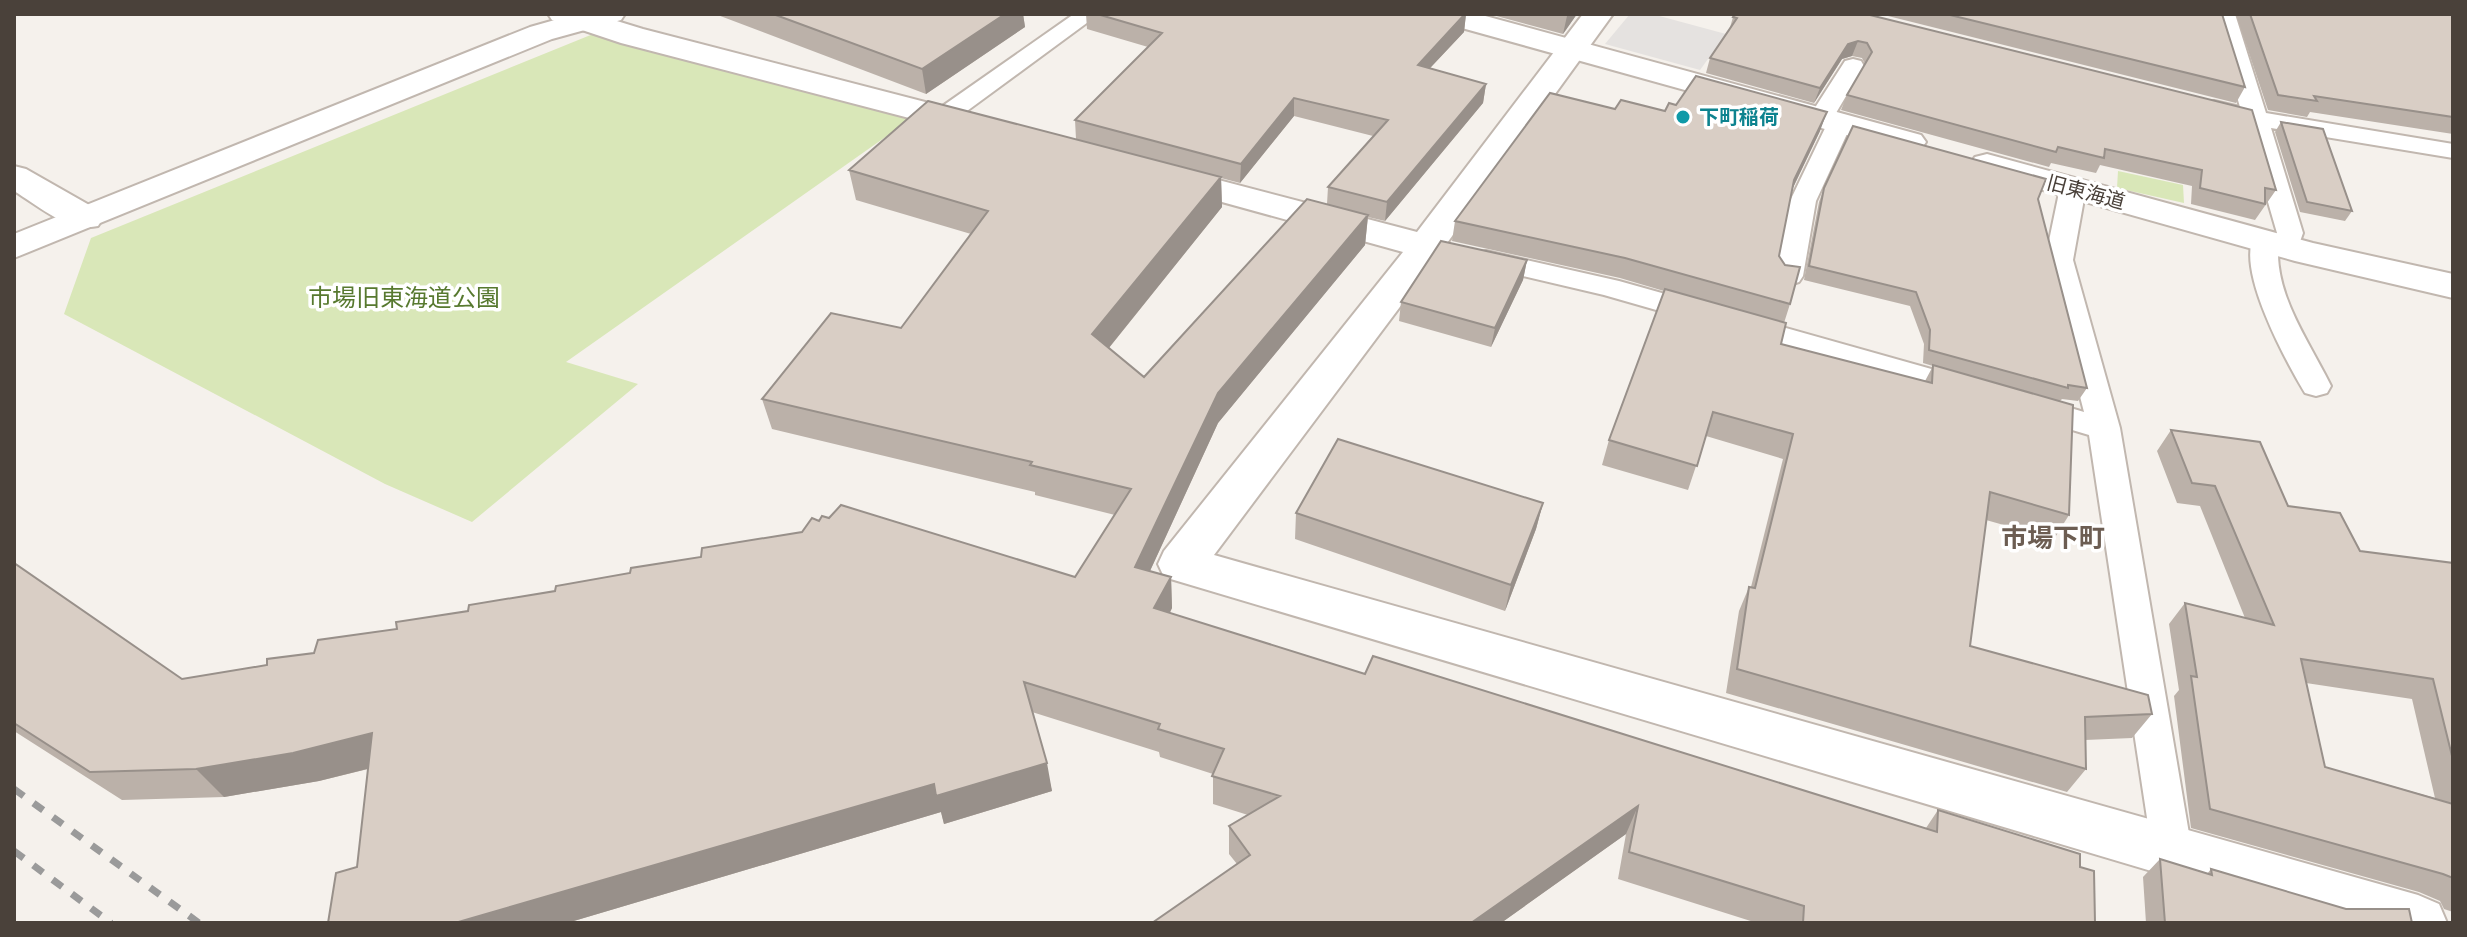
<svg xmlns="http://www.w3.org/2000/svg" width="2467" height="937" viewBox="0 0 2467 937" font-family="'PT Sans','Noto Sans JP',sans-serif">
<rect width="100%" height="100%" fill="#f5f1ec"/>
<!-- green -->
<path fill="#d9e7b8" d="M 598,32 L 911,119 L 566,362 L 638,384 L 472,522 L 385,484 L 64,314 L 91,238 Z
M 2118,171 L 2183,185 L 2184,203 L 2117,188 Z"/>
<!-- parking -->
<path fill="#e5e2e0" d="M 1630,14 L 1652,14 L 1726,34 L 1700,70 L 1605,44 Z"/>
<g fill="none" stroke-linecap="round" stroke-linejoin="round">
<!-- service casing -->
<g stroke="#c1b7af" stroke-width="4">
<path id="service" d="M 1074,14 L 1099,14 L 952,122 L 934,122 L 931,117 L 934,112 Z
M 2213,14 L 2235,14 L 2266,113 L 2453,144 L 2453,158 L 2271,128 L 2303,233 L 2296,253 L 2278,253 C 2278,300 2311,345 2331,386 L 2327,393 L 2316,396 L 2305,393 C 2287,363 2234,267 2255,235 L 2265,233 L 2276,237 L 2277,233 L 2245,123 L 2206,113 L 2202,108 L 2206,103 L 2214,101 L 2240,107 Z
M 1853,59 L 1861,61 L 1864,66 L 1833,118 L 1849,118 L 1852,123 L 1816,201 L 1803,276 L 1799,282 L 1789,285 L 1779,282 L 1775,276 L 1790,201 L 1828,122 L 1812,122 L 1809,117 L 1845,61 Z
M 2073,180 L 2082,183 L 2086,188 L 2073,260 L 2120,428 L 2192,851 L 2186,864 L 2172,870 L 2158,864 L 2152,851 L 2089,435 L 2019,414 L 2015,407 L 2019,400 L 2030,396 L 2084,412 L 2045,260 L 2060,188 L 2064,183 Z
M 1486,251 L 1619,281 L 1981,383 L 1985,390 L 1981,397 L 1970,400 L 1604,295 L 1476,265 L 1472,259 L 1476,253 Z"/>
</g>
<!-- minor casing -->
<g stroke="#c1b7af" stroke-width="4">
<path id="minor" d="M 548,14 L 594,14 L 643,29 L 987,118 L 992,125 L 987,132 L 975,135 L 963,132 L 621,43 L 552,20 Z
M 1583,14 L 1613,14 L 1429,268 L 1214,555 L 2418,895 L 2439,904 L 2447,923 L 2326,923 L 1164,577 L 1158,564 L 1164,551 L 1403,252 L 1153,183 L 1148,176 L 1153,169 L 1165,166 L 1417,232 Z
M 14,166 L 26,169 L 98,210 L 103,218 L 98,226 C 68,233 39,206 14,191 Z"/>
</g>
<!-- tertiary casing -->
<g stroke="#c1b7af" stroke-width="4">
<path id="tertiary" d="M 576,14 L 625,14 L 621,20 L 552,39 L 14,258 L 14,234 L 530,27 Z
M 1429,14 L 1478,14 L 1921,135 L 1926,142 L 1921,149 L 1909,152 L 1897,149 L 1433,20 Z
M 1987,154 L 2313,243 L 2453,274 L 2453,298 L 2295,261 L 1975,171 L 1970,164 L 1975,157 Z"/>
</g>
<!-- service -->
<use href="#service" fill="#fff" fill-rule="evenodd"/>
<!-- minor -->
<use href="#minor" fill="#fff" fill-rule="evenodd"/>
<!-- tertiary -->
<use href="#tertiary" fill="#fff" fill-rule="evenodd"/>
<!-- rail -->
<path stroke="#9a9a9a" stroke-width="7" stroke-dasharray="12 12" stroke-linecap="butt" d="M 14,789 L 199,923
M 14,851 L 111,923"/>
</g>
<!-- wall -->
<path fill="#bbb1a9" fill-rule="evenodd" d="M 715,14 L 1023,14 L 1025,27 L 926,94 Z
M 1086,14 L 1466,14 L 1464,32 L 1430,68 L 1486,84 L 1483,103 L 1385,221 L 1368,217 L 1365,245 L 1218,423 L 1150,571 L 1171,577 L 1172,608 L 1170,613 L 1365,674 L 1926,828 L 1938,810 L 2080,867 L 2095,923 L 1757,923 L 1618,879 L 1626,834 L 1501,923 L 1152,923 L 1237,864 L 1229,854 L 1229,826 L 1248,815 L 1213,804 L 1213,774 L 1160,757 L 1159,752 L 1032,712 L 1052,791 L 944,824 L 941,812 L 567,923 L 328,923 L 357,867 L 368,769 L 319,781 L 224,797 L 122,800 L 14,731 L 14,563 L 182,679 L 267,665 L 314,653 L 397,629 L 468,611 L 701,557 L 802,532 L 819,521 L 1075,577 L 1115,515 L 1035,495 L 1035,492 L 772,429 L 762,399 L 901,328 L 971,234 L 856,200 L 849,170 L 1076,139 L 1075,120 L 1148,47 L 1087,29 ZM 1294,116 L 1373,136 L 1328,187 L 1327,204 L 1144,377 L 1109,348 L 1222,207 L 1221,178 L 1240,183 Z
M 1489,14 L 1577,14 L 1563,34 Z
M 1866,14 L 2276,190 L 2255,220 L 2191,204 L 2192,186 L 2100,165 L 2096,173 L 2051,163 L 2049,167 L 1841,110 L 1847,95 L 1865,64 L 1862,58 L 1852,56 L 1842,59 L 1814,103 L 1706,73 L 1710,58 L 1729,31 L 1733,17 Z
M 1880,14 L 2222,14 L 2245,87 L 2236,103 Z
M 2236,14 L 2453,14 L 2453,134 L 2310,112 L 2307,117 L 2268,110 Z
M 1615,109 L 1665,111 L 1820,131 L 1792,190 L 1779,256 L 1790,304 L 1784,323 L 1781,344 L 1925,381 L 1933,366 L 1923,363 L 1924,344 L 1910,306 L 1804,280 L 1819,202 L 1824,188 L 2038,199 L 2087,388 L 2078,401 L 2062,399 L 2060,401 L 2069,515 L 2054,539 L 1986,520 L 1970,646 L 2152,714 L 2132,738 L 2085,740 L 2086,769 L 2067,792 L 1726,693 L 1739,611 L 1749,587 L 1751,587 L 1783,459 L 1706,436 L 1688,490 L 1602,465 L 1609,440 L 1664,291 L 1620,278 L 1452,241 L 1455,221 Z
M 2281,122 L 2352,211 L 2345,221 L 2300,212 L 2275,132 Z
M 1527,260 L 1523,280 L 1491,347 L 1399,321 L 1401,302 Z
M 2171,430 L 2360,551 L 2453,563 L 2453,912 L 2444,909 L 2440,901 L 2419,892 L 2191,828 L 2174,696 L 2179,690 L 2169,624 L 2185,603 L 2245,618 L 2200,506 L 2177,503 L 2157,451 ZM 2306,683 L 2412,699 L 2435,798 L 2325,767 Z
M 1543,503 L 1536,529 L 1505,611 L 1295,539 L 1296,513 Z
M 2160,859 L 2207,874 L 2211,869 L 2346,909 L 2412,923 L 2146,923 L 2143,877 Z"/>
<!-- shaded-wall -->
<path fill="#98908a" d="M 1005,14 L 1023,14 L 1025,27 L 926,94 L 922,69 Z
M 1466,14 L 1464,32 L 1416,83 L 1418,65 Z
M 1568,14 L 1577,14 L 1563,34 L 1567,16 Z
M 1858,41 L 1852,56 L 1842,59 L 1814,103 L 1820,88 L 1848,44 Z
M 1486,84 L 1483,103 L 1385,221 L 1387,202 Z
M 1294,98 L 1294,116 L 1240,183 L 1241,164 Z
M 1827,112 L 1820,131 L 1787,200 L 1794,180 Z
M 1221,177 L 1222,207 L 1095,365 L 1092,334 Z
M 1368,215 L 1365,245 L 1218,423 L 1138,597 L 1135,567 L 1218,393 Z
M 1527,260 L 1523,280 L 1491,347 L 1495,328 Z
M 1543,503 L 1536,529 L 1505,611 L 1511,585 Z
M 1171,577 L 1172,608 L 1156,638 L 1154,608 Z
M 372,733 L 395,762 L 319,781 L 224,797 L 196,769 Z
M 1047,763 L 1052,791 L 944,824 L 941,812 L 567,923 L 455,923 L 934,784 Z
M 1638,806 L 1626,834 L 1501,923 L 1471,923 Z"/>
<!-- building -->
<path fill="#d9cec5" stroke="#98908a" stroke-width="2" d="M 773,14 L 1005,14 L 922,69 Z
M 1097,14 L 1465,14 L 1418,65 L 1486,84 L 1387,202 L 1328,187 L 1388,120 L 1294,98 L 1241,164 L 1075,120 L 1162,33 Z
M 1735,14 L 1866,14 L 2252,110 L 2276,190 L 2265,188 L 2265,204 L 2200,188 L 2202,170 L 2105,149 L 2104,158 L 2058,147 L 2056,152 L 1847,95 L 1872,52 L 1867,43 L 1858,41 L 1848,44 L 1820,88 L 1710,58 L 1737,18 L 1733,17 Z
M 1946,14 L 2222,14 L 2245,87 Z
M 2250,14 L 2453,14 L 2453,117 L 2314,96 L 2317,101 L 2278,95 Z
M 1696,76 L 1827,112 L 1794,180 L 1779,256 L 1785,265 L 1800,267 L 1790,304 L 1625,258 L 1455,221 L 1550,93 L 1615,109 L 1621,100 L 1665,111 L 1669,103 L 1676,105 Z
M 928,101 L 1221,177 L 1092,334 L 1144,377 L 1307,199 L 1368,215 L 1218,393 L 1135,567 L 1171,577 L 1154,608 L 1365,674 L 1373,656 L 1937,832 L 1938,810 L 2080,854 L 2080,867 L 2094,871 L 2095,923 L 1803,923 L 1804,906 L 1629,852 L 1638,806 L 1471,923 L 1152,923 L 1250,855 L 1229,826 L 1280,796 L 1212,776 L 1224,749 L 1158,729 L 1160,724 L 1024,682 L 1047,763 L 936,796 L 934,784 L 455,923 L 328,923 L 336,873 L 357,867 L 372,733 L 293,753 L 196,769 L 90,772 L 14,723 L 14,563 L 182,679 L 267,665 L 267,659 L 314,653 L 318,640 L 397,629 L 396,622 L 468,611 L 469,605 L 555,591 L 556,586 L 630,573 L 631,568 L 701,557 L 702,548 L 802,532 L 812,518 L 819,521 L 822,516 L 829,518 L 841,505 L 1075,577 L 1131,489 L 1030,465 L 1032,462 L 762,399 L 831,313 L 901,328 L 988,211 L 849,170 Z
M 2281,122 L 2323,129 L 2352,211 L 2307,202 Z
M 1853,126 L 2046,179 L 2038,199 L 2087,388 L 2068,385 L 2068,388 L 1929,350 L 1930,330 L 1916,292 L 1809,266 L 1824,188 Z
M 1441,241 L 1527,260 L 1495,328 L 1401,302 Z
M 1665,289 L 1786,323 L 1781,344 L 1932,383 L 1933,365 L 2073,405 L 2069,515 L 1990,492 L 1970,646 L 2148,695 L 2152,714 L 2085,717 L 2086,769 L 1737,669 L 1749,587 L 1755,588 L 1793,434 L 1713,412 L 1697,466 L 1609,440 Z
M 2171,430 L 2260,442 L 2288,506 L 2340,513 L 2360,551 L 2453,563 L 2453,760 L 2433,679 L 2301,659 L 2325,767 L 2453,804 L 2453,878 L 2443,874 L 2210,809 L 2191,676 L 2197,677 L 2185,603 L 2274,625 L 2215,486 L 2192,483 Z
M 1338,439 L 1543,503 L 1511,585 L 1296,513 Z
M 2160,859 L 2212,875 L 2211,869 L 2346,909 L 2409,909 L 2412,923 L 2165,923 Z"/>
<!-- markers -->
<circle fill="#0f9aa8" stroke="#fff" stroke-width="3" cx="1683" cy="117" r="8"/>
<g text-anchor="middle" stroke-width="7" stroke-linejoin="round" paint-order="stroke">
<!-- far-culture labels -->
<g font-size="20" font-weight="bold" fill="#0d838f" stroke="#fff" text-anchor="start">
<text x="1699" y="124">下町稲荷</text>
</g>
<!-- far-street labels -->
<g font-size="20" fill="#4a413a" stroke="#fff">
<text transform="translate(2086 192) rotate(15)" y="7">旧東海道</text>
</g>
<!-- park labels -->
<g font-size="24" fill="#57792f" stroke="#fff">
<text x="404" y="306">市場旧東海道公園</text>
</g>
<!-- neighbourhood labels -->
<g font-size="26" font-weight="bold" fill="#6c5d52" stroke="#fff">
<text x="2053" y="547">市場下町</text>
</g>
</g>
<!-- border -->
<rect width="2467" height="937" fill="none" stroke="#4a413a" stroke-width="32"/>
</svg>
